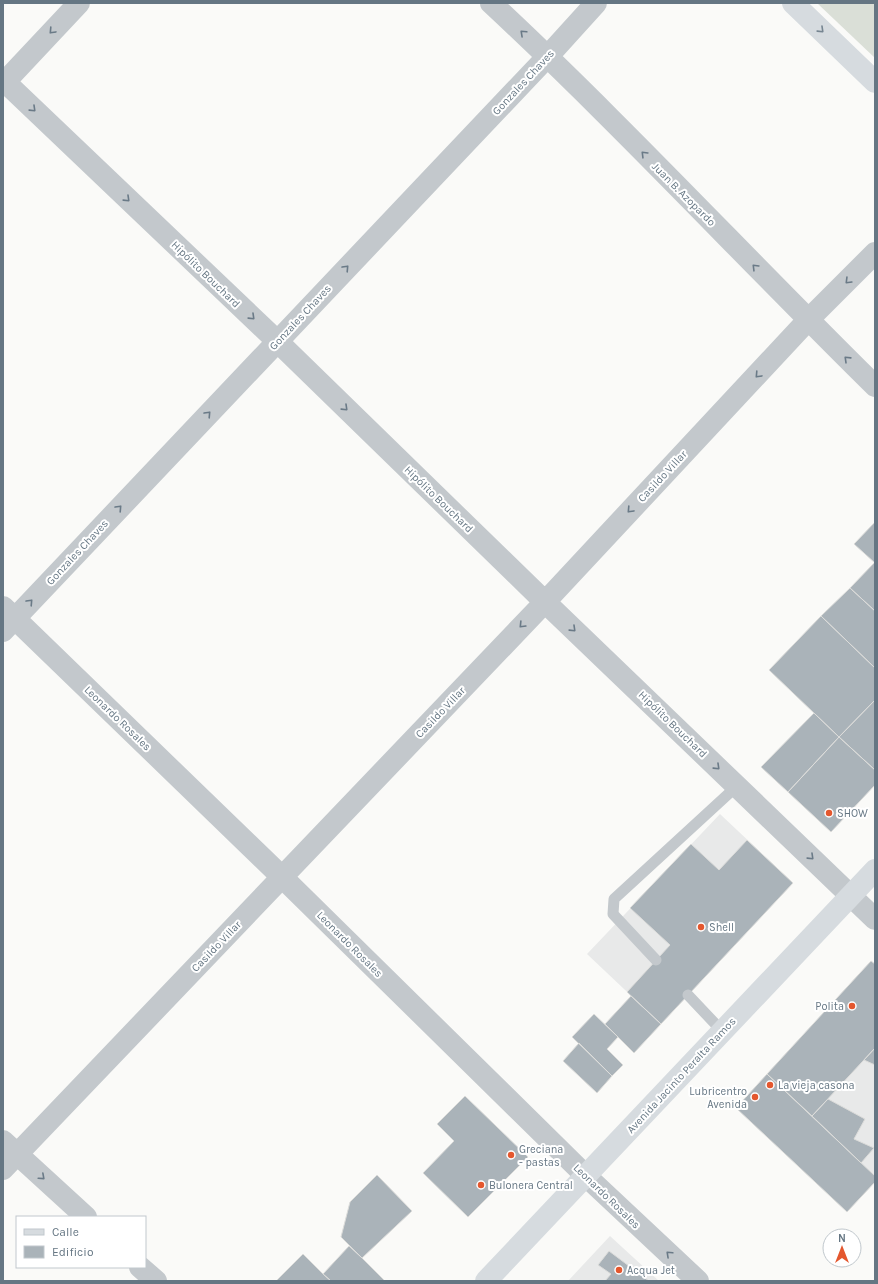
<svg xmlns="http://www.w3.org/2000/svg" width="878" height="1284" viewBox="0 0 878 1284" font-family="Karla,sans-serif">
<rect width="100%" height="100%" fill="#fafaf8"/>
<!-- built -->
<path fill="#e8e9e9" d="M 720,814 L 793,883 L 661,1024 L 587,954 Z
M 871,961 L 875,964 L 875,1176 L 767,1074 Z
M 610,1236 L 659,1281 L 568,1281 Z"/>
<!-- green -->
<path fill="#dadfd7" d="M 817,3 L 875,3 L 875,58 Z"/>
<!-- building -->
<path fill="#aab3b9" stroke="#dcdcda" d="M 875,522 L 875,563 L 854,544 Z
M 875,562 L 875,611 L 850,588 Z
M 850,588 L 875,611 L 875,668 L 821,616 Z
M 821,616 L 875,668 L 875,700 L 839,737 L 769,670 Z
M 875,700 L 875,770 L 839,737 Z
M 814,713 L 839,737 L 788,792 L 761,767 Z
M 839,737 L 875,770 L 875,785 L 831,832 L 788,792 Z
M 747,840 L 793,883 L 661,1024 L 627,992 L 670,945 L 630,908 L 691,844 L 719,870 Z
M 871,961 L 875,964 L 875,1048 L 812,1116 L 767,1074 Z
M 631,996 L 661,1024 L 634,1053 L 605,1024 Z
M 594,1014 L 618,1037 L 607,1049 L 623,1065 L 612,1076 L 572,1037 Z
M 579,1043 L 612,1076 L 597,1093 L 563,1061 Z
M 875,1048 L 875,1065 L 864,1060 Z
M 767,1074 L 875,1176 L 875,1182 L 847,1212 L 736,1108 Z
M 465,1096 L 528,1157 L 468,1217 L 423,1173 L 454,1141 L 437,1124 Z
M 828,1099 L 865,1119 L 854,1139 L 874,1148 L 861,1163 L 812,1116 Z
M 377,1175 L 412,1211 L 362,1258 L 341,1237 L 350,1202 Z
M 349,1246 L 362,1258 L 385,1281 L 331,1281 L 323,1274 Z
M 609,1251 L 649,1281 L 605,1281 L 611,1274 L 598,1265 Z
M 303,1254 L 323,1274 L 331,1281 L 276,1281 Z"/>
<g fill="none" stroke-linecap="round" stroke-linejoin="round">
<!-- lane -->
<path stroke="#c3c8cc" stroke-width="11" d="M 656,960 L 613,914 L 614,899 L 737,786
M 688,995 L 722,1031"/>
<!-- street -->
<path stroke="#c3c8cc" stroke-width="22" d="M 491,3 C 623,126 746,259 875,386
M 3,80 L 277,341 L 545,602 L 875,919
M 3,84 L 79,3
M 3,607 L 282,877 L 586,1176 L 698,1281
M 3,631 L 548,56 L 596,3
M 3,1141 L 86,1217
M 3,1169 L 545,602 L 808,320 L 875,253
M 140,1267 L 156,1281"/>
<!-- secondary -->
<path stroke="#d6dbdf" stroke-width="22" d="M 793,3 L 875,82
M 486,1281 L 875,870"/>
</g>
<!-- one-way arrows -->
<defs><path id="oneway-chevron" d="M-2-3.5L2.5 0L-2 3.5" fill="none" stroke-width="1.6" stroke-linecap="round" stroke-linejoin="round"/></defs>
<use stroke="#768591" href="#oneway-chevron" transform="translate(821 30) rotate(44)"/>
<g stroke="#6a7a87">
<use href="#oneway-chevron" transform="translate(52 31) rotate(133)"/>
<use href="#oneway-chevron" transform="translate(523 33) rotate(-137)"/>
<use href="#oneway-chevron" transform="translate(33 109) rotate(44)"/>
<use href="#oneway-chevron" transform="translate(644 154) rotate(-135)"/>
<use href="#oneway-chevron" transform="translate(127 199) rotate(44)"/>
<use href="#oneway-chevron" transform="translate(755 267) rotate(-135)"/>
<use href="#oneway-chevron" transform="translate(346 268) rotate(-47)"/>
<use href="#oneway-chevron" transform="translate(848 281) rotate(135)"/>
<use href="#oneway-chevron" transform="translate(252 317) rotate(44)"/>
<use href="#oneway-chevron" transform="translate(847 359) rotate(-136)"/>
<use href="#oneway-chevron" transform="translate(758 375) rotate(133)"/>
<use href="#oneway-chevron" transform="translate(345 408) rotate(44)"/>
<use href="#oneway-chevron" transform="translate(208 414) rotate(-47)"/>
<use href="#oneway-chevron" transform="translate(119 508) rotate(-47)"/>
<use href="#oneway-chevron" transform="translate(630 510) rotate(133)"/>
<use href="#oneway-chevron" transform="translate(30 602) rotate(-47)"/>
<use href="#oneway-chevron" transform="translate(522 625) rotate(134)"/>
<use href="#oneway-chevron" transform="translate(573 629) rotate(44)"/>
<use href="#oneway-chevron" transform="translate(717 767) rotate(44)"/>
<use href="#oneway-chevron" transform="translate(811 857) rotate(44)"/>
<use href="#oneway-chevron" transform="translate(42 1177) rotate(42)"/>
<use href="#oneway-chevron" transform="translate(669 1254) rotate(-137)"/>
</g>
<!-- markers -->
<g fill="#e4572e" stroke="#fff" stroke-width="1.5">
<circle cx="829" cy="813" r="4"/>
<circle cx="701" cy="927" r="4"/>
<circle cx="852" cy="1006" r="4"/>
<circle cx="770" cy="1085" r="4"/>
<circle cx="755" cy="1097" r="4"/>
<circle cx="511" cy="1155" r="4"/>
<circle cx="481" cy="1185" r="4"/>
<circle cx="619" cy="1270" r="4"/>
</g>
<g text-anchor="middle" stroke-width="4" stroke-linejoin="round" paint-order="stroke">
<!-- street labels -->
<g font-size="11" fill="#657683" stroke="#fff">
<text transform="translate(523 82) rotate(-47)" y="4">Gonzales Chaves</text>
<text transform="translate(684 194) rotate(45)" y="4">Juan B. Azopardo</text>
<text transform="translate(206 274) rotate(44)" y="4">Hipólito Bouchard</text>
<text transform="translate(300 317) rotate(-47)" y="4">Gonzales Chaves</text>
<text transform="translate(662 476) rotate(-47)" y="4">Casildo Villar</text>
<text transform="translate(439 499) rotate(44)" y="4">Hipólito Bouchard</text>
<text transform="translate(77 552) rotate(-47)" y="4">Gonzales Chaves</text>
<text transform="translate(440 712) rotate(-46)" y="4">Casildo Villar</text>
<text transform="translate(118 718) rotate(44)" y="4">Leonardo Rosales</text>
<text transform="translate(673 724) rotate(44)" y="4">Hipólito Bouchard</text>
<text transform="translate(350 944) rotate(45)" y="4">Leonardo Rosales</text>
<text transform="translate(216 946) rotate(-46)" y="4">Casildo Villar</text>
<text transform="translate(681 1075) rotate(-47)" y="4">Avenida Jacinto Peralta Ramos</text>
<text transform="translate(607 1196) rotate(44)" y="4">Leonardo Rosales</text>
</g>
<!-- poi labels -->
<g font-size="11" fill="#657683" stroke="#fff" text-anchor="start">
<text x="837" y="817">SHOW</text>
<text x="709" y="931">Shell</text>
<text x="844" y="1010" text-anchor="end">Polita</text>
<text x="778" y="1089">La vieja casona</text>
<text x="747" y="1095" text-anchor="end">Lubricentro<tspan x="747" dy="13">Avenida</tspan></text>
<text x="519" y="1153">Greciana<tspan x="519" dy="13">- pastas</tspan></text>
<text x="489" y="1189">Bulonera Central</text>
<text x="627" y="1274">Acqua Jet</text>
</g>
</g>
<!-- border -->
<rect width="878" height="1284" fill="none" stroke="#657683" stroke-width="8"/>
<!-- legend -->
<rect x="16" y="1216" width="130" height="52" fill="#ffffff" stroke="#c1c8cd"/>
<rect x="24" y="1229" width="20" height="6" fill="#d6dbdf" stroke="#c1c8cd"/>
<text x="52" y="1236" font-size="12" fill="#657683">Calle</text>
<rect x="24" y="1246" width="20" height="12" fill="#aab3b9" stroke="#c1c8cd"/>
<text x="52" y="1256" font-size="12" fill="#657683">Edificio</text>
<!-- north arrow -->
<g transform="translate(842 1248)"><circle r="19" fill="#ffffff" stroke="#c1c8cd"/>
<path d="M0-3L7 15L0 10L-7 15Z" fill="#e4572e"/>
<text y="-6" font-size="11" font-weight="bold" text-anchor="middle" fill="#657683">N</text>
</g>
</svg>
